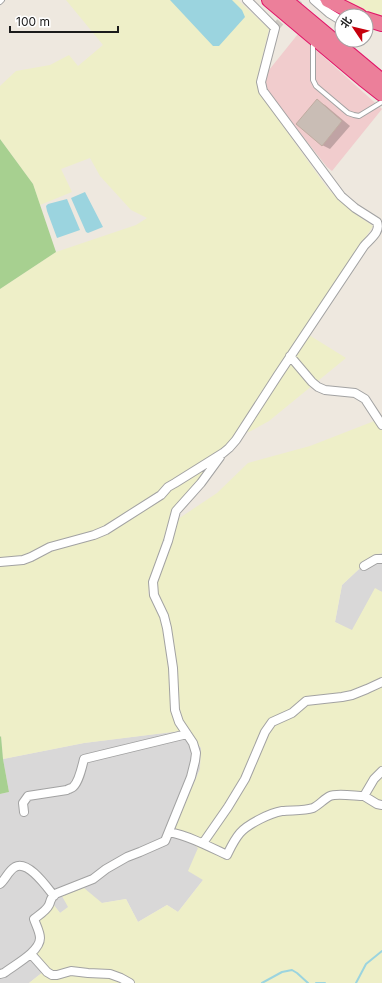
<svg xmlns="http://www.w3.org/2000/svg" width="382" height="983" viewBox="0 0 382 983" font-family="Inter,'Noto Sans SC',sans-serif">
<rect width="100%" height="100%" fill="#eee8df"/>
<!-- residential -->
<path fill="#d9d8d8" d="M 382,553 L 382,592 L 375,589 L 352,631 L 335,622 L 342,585 L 374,555 Z
M 187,730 L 201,748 L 200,769 L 174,829 L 199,848 L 203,880 L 178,912 L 167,905 L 138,922 L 126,899 L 102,903 L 62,896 L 69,907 L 60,913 L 53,904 L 38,920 L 44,942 L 48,968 L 29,983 L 0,983 L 0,794 L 9,792 L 3,759 L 84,743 Z"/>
<!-- commercial -->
<path fill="#f1cccd" d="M 298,34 L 382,109 L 332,171 L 327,167 L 265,89 L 265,75 Z"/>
<!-- farmland -->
<path fill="#eeefc8" d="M 66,0 L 238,0 L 269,29 L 257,79 L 258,91 L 328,189 L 354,213 L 373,226 L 234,438 L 174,508 L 168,523 L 148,593 L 161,615 L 181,731 L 84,743 L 3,759 L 1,736 L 0,737 L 0,289 L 56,252 L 136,225 L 147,218 L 131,210 L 100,176 L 90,158 L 61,169 L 72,192 L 40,205 L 33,184 L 0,139 L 0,86 L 16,71 L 50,65 L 69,55 L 78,66 L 103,45 Z
M 341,0 L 382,0 L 382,19 L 379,19 Z
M 309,335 L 346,358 L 269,421 L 249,432 L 245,431 Z
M 382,418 L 382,553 L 374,555 L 342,585 L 335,622 L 352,630 L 375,588 L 382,592 L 382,983 L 29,983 L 48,968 L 35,954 L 44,942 L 38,920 L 53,904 L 60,913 L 68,907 L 62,896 L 84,888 L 102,903 L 126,899 L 138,922 L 167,905 L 178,912 L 203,880 L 188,871 L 198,848 L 174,829 L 200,769 L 201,748 L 187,730 L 182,716 L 179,706 L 174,644 L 168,613 L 158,594 L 156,584 L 178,519 L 217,493 L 248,463 L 310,446 Z"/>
<!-- forest -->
<path fill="#a7d090" d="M 0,139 L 33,184 L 56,252 L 0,289 Z
M 1,736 L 3,759 L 9,792 L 0,794 L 0,737 Z"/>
<!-- water -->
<path fill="#9bd4df" d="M 170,0 L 232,0 L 242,10 L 245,17 L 219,46 L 213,46 Z
M 85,192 L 103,227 L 88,233 L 86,232 L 71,198 Z
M 67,199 L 80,230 L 57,238 L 47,211 L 46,206 L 48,204 Z"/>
<!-- shadow -->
<path fill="#0003" d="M 317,101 L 325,105 L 350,126 L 330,149 L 322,145 Z"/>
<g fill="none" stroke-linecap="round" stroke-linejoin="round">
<!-- stream -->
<path stroke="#9bd4df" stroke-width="2" d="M 262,983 L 282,972 L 292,970 L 297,973 L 308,983
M 316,983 L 325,983
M 356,983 L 366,964 L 382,951"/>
</g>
<!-- building -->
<path fill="#c9bdb5" stroke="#c0aca1" d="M 317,99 L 342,121 L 322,146 L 296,124 Z"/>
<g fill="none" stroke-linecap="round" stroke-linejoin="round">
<!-- street-tunnel -->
<path stroke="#cec9c2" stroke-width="8" stroke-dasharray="8 4" stroke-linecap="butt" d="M 275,28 L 299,0"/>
<!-- lane casing -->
<g stroke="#a2a2a2" stroke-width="6">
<path id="lane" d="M 0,2 L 2,0
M 313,42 L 313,80 L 316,86 L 348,113 L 354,115 L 359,116 L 382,102"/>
</g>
<!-- street casing -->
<g stroke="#a2a2a2" stroke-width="10">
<path id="street" d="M 314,0 L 329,13 L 342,21
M 290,356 L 312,382 L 318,387 L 325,390 L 355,393 L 365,399 L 382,425
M 0,562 L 23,560 L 31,557 L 50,547 L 94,535 L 106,530 L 161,495 L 168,487 L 175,483 L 223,453 L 229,448 L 236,440 L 278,375 L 364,246 C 370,239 381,232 377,222 L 355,208 L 341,196 L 263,91 L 261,82 L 275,28 L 247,0
M 364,566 L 376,559 L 382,559
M 364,796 L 377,804 L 382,805
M 24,812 L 23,803 L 28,796 L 67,790 C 68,789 72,788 73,787 C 79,782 82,767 84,759 L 187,734
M 169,832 C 189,836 208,846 227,855 C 231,847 234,840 240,833 C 248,824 270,813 282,811 C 292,810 304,811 313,808 C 319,805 324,799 330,796 C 336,793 356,796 364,796 L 374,779 L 382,771
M 203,843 L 228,807 L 245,779 L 265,732 L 272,722 L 292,713 L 306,701 L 342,697 L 352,695 L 367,689 L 382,682
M 0,884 C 6,879 8,871 15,867 C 28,860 46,886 54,896
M 31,954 L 47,972 L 52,975 L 57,975 L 71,971 L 88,973 L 110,974 L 121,978 L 130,983
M 0,974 L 4,973 C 14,965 40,952 40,938 C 40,932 36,925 34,919 C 39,915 46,911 49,905 C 51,901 50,898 55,894 L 93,879 L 106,869 L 127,857 L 140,852 L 165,841 L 191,777 L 195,761 L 196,753 L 193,743 L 179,722 L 175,710 L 173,668 L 167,628 L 164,616 L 154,595 L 153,582 L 168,541 L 176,511 L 201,483 L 220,457"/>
</g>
<!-- highway casing -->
<g stroke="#e11669" stroke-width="16">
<path id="highway" d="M 269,0 L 363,79 L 382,94
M 285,0 L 382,81
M 328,0 L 360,16
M 366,19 L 382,24"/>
</g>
<!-- lane -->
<use href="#lane" stroke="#fff" stroke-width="4"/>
<!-- street -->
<use href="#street" stroke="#fff" stroke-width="8"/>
<!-- highway -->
<use href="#highway" stroke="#ec7f9a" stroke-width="14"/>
</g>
<!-- north arrow -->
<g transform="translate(354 28) rotate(305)"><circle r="19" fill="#ffffff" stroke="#a4a4a4"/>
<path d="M0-3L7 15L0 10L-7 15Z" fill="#c6000d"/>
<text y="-6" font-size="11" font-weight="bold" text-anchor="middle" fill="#1b1b1b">北</text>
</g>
<!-- scale -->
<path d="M10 26v6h108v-6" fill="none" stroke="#1b1b1b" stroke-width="2"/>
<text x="16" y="26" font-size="12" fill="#1b1b1b" stroke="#ffffff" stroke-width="3" paint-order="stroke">100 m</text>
</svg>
